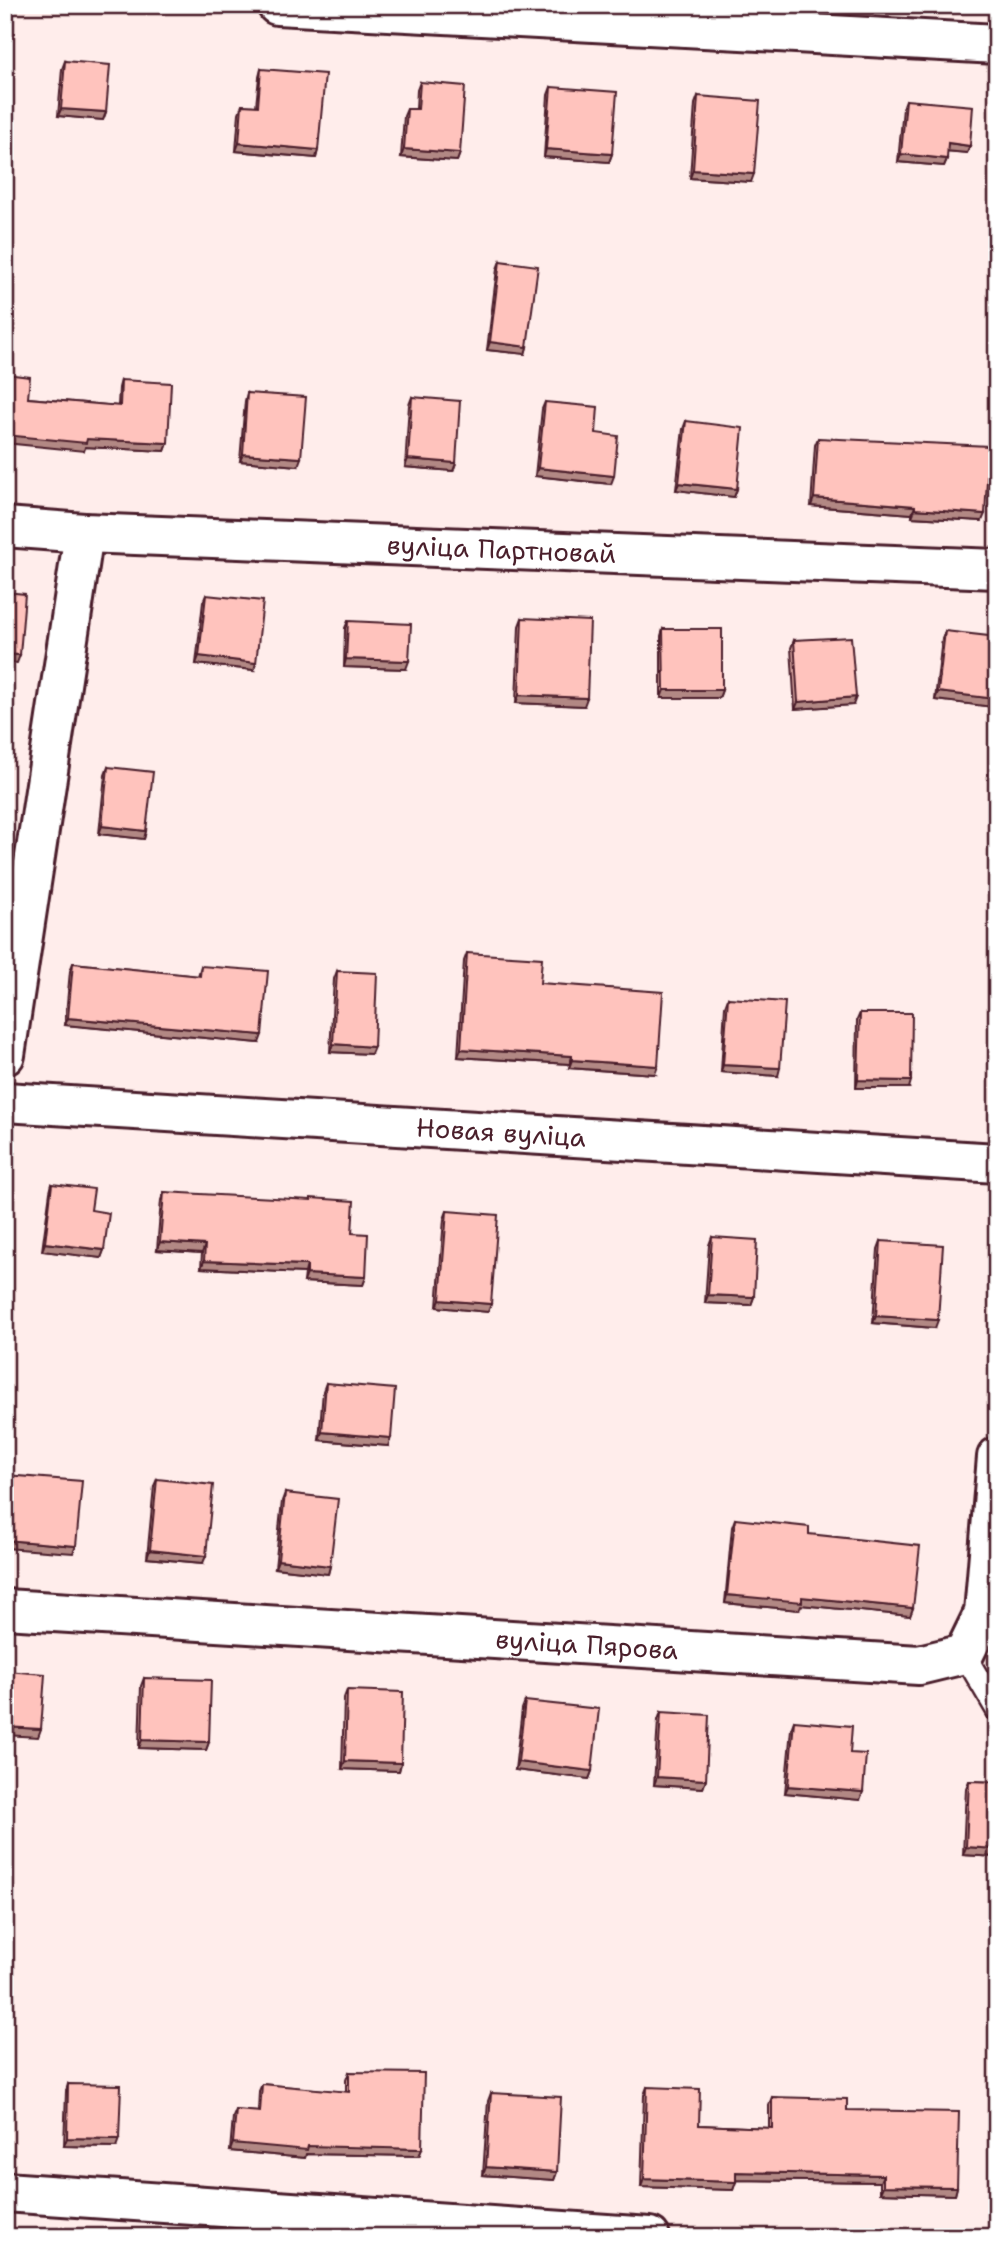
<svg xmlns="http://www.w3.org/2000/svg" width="1002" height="2242" viewBox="0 0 1002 2242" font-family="'Shantell Sans',sans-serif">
<rect width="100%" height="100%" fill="#ffedeb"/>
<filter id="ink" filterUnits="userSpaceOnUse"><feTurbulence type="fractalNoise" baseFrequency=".0143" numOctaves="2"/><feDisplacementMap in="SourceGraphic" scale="14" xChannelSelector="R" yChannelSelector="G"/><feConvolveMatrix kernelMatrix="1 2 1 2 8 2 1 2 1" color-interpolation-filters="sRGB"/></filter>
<g filter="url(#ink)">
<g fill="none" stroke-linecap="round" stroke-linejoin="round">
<!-- service casing -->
<g stroke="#4a1f2b" stroke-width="26">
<path id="service" d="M 964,1654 L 997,1710"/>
</g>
<!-- minor casing -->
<g stroke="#4a1f2b" stroke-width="44">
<g id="minor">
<path d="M 277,5 L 997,44"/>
<path id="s1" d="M 5,527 L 84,533 L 997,569"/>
<path d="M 5,1055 L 84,533"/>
<path id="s2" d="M 5,1102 L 997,1163"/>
<path id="s3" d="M 5,1609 L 919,1665 L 964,1654 L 984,1613 L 997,1457"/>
<path d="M 5,2192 L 650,2237"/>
</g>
</g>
<!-- service -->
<use href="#service" stroke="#fff" stroke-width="21"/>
<!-- minor -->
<use href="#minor" stroke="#fff" stroke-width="38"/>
</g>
<!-- wall -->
<path fill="#dba8a3" stroke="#4a1f2b" stroke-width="2" d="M 65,61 L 106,112 L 103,120 L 58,116 L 62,69 Z
M 261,69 L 318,150 L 316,158 L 236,151 L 239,113 L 242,105 L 256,106 L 259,77 Z
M 420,82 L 460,153 L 457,161 L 401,157 L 404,116 L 407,109 L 416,109 L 417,90 Z
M 551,87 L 612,154 L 609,162 L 544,157 L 548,95 Z
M 698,96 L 751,182 L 690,178 L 695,104 Z
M 906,100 L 970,146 L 967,153 L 947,151 L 947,159 L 944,166 L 898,162 L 903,108 Z
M 500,261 L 527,347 L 525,354 L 487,350 L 497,269 Z
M 121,380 L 168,443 L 165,451 L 85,447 L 84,451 L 28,398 L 118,406 L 119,388 Z
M 247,393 L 298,466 L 240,461 L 245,401 Z
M 412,397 L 456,463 L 453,471 L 405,467 L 409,405 Z
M 545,402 L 596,433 L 611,484 L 535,476 L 542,409 Z
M 686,421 L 737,489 L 734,497 L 676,490 L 683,429 Z
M 818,438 L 982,521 L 912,517 L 912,514 L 811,506 L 815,445 Z
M 206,595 L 254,670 L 196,664 L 203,602 Z
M 522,618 L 584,706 L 516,703 L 519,626 Z
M 348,621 L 406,669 L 344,667 L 345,628 Z
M 663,629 L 722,690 L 719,698 L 661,698 L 661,636 Z
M 945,631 L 996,699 L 993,707 L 935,700 L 942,639 Z
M 794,640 L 853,705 L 795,709 L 791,648 Z
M 108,767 L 146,831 L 144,839 L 99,834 L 105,775 Z
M 467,953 L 540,983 L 655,1074 L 569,1068 L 570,1064 L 458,1057 L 464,961 Z
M 73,963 L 198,976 L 201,966 L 259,1043 L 65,1025 L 70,971 Z
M 337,971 L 371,1054 L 330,1052 L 334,979 Z
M 728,998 L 778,1076 L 721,1072 L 725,1006 Z
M 860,1013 L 909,1088 L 856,1088 L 857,1020 Z
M 52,1184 L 104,1250 L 101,1258 L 42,1251 L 50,1192 Z
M 164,1192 L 352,1233 L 366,1277 L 363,1285 L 304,1282 L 305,1273 L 201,1268 L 202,1253 L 157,1250 L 161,1200 Z
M 447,1211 L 491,1304 L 488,1312 L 437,1307 L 444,1219 Z
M 712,1237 L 754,1297 L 751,1305 L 705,1303 L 709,1245 Z
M 881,1241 L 935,1328 L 873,1323 L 878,1249 Z
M 326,1383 L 388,1446 L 319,1440 L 323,1391 Z
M 157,1479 L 203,1563 L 147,1558 L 154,1486 Z
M 285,1493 L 330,1566 L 328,1574 L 275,1568 L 282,1501 Z
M 735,1519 L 913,1608 L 910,1616 L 801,1605 L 799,1610 L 725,1603 L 732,1527 Z
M 144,1678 L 209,1742 L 206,1750 L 139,1748 L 141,1686 Z
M 347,1690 L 401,1763 L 399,1771 L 342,1769 L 344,1698 Z
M 525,1701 L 592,1771 L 589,1779 L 515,1770 L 522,1709 Z
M 661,1712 L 706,1780 L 703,1788 L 654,1785 L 658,1720 Z
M 794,1721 L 850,1753 L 860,1800 L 785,1793 L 791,1729 Z
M 969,1781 L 997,1782 L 997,1857 L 963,1855 L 966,1788 Z
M 349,2072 L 422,2149 L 419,2156 L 306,2154 L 305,2158 L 230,2151 L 233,2117 L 236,2110 L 258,2112 L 259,2091 L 262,2084 L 346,2092 L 346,2080 Z
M 68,2084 L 116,2147 L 64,2146 L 66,2091 Z
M 647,2087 L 699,2125 L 769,2128 L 769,2105 L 772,2097 L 847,2110 L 957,2187 L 955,2195 L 880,2193 L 880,2182 L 736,2180 L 733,2190 L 641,2187 L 644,2095 Z
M 491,2093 L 557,2172 L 554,2180 L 483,2175 L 488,2101 Z"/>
<!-- shaded-wall -->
<path fill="#b28884" stroke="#4a1f2b" stroke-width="2" d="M 61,109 L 106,112 L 103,120 L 58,116 Z
M 239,143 L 318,150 L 316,158 L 236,151 Z
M 948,143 L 970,146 L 967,153 L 945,151 Z
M 404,149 L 460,153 L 457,161 L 401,157 Z
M 546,149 L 612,154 L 609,162 L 544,157 Z
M 901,154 L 947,159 L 944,166 L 898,162 Z
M 693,170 L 754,174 L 751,182 L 690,178 Z
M 490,342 L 527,347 L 525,354 L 487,350 Z
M 5,435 L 87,439 L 168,443 L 165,451 L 85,447 L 84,451 L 5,443 Z
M 243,454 L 301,458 L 298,466 L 240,461 Z
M 408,459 L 456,463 L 453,471 L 405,467 Z
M 538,468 L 614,476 L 611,484 L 535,476 Z
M 679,483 L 737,489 L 734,497 L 676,490 Z
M 814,498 L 915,506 L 912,514 L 811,506 Z
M 915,509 L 985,514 L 982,521 L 912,517 Z
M 5,654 L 20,655 L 17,663 L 5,662 Z
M 199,656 L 256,663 L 254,670 L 196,664 Z
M 346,659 L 409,661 L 406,669 L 344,667 Z
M 664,690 L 722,690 L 719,698 L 661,698 Z
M 938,692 L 996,699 L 993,707 L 935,700 Z
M 519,695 L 587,698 L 584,706 L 516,703 Z
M 856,697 L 853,705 L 795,709 L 798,702 Z
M 102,826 L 146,831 L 144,839 L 99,834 Z
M 68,1018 L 262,1035 L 259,1043 L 65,1025 Z
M 333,1044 L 374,1047 L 371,1054 L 330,1052 Z
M 461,1049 L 572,1056 L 570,1064 L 458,1057 Z
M 572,1060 L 658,1066 L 655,1074 L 569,1068 Z
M 723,1065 L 780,1068 L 778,1076 L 721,1072 Z
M 858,1080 L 911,1081 L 909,1088 L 856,1088 Z
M 160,1242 L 205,1245 L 202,1253 L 157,1250 Z
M 45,1243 L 104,1250 L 101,1258 L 42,1251 Z
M 204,1261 L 307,1265 L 305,1273 L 201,1268 Z
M 307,1274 L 366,1277 L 363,1285 L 304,1282 Z
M 708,1295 L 754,1297 L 751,1305 L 705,1303 Z
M 440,1300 L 491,1304 L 488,1312 L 437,1307 Z
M 876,1316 L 938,1320 L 935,1328 L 873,1323 Z
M 322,1432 L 391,1438 L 388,1446 L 319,1440 Z
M 5,1540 L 76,1546 L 73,1553 L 5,1548 Z
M 150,1550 L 206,1556 L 203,1563 L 147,1558 Z
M 278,1560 L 330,1566 L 328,1574 L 275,1568 Z
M 727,1595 L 802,1597 L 913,1608 L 910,1616 L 801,1605 L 799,1610 L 725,1603 Z
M 5,1727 L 41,1729 L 38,1737 L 5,1735 Z
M 142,1740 L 209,1742 L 206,1750 L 139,1748 Z
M 345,1761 L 401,1763 L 399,1771 L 342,1769 Z
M 518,1762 L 592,1771 L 589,1779 L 515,1770 Z
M 657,1777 L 706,1780 L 703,1788 L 654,1785 Z
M 788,1786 L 863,1792 L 860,1800 L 785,1793 Z
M 966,1847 L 997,1849 L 997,1857 L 963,1855 Z
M 67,2138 L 119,2139 L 116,2147 L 64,2146 Z
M 233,2143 L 422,2149 L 419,2156 L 306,2154 L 305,2158 L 230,2151 Z
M 486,2167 L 557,2172 L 554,2180 L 483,2175 Z
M 736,2172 L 883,2175 L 880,2182 L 733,2180 Z
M 644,2179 L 736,2182 L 733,2190 L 641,2187 Z
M 883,2186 L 957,2187 L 955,2195 L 880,2193 Z"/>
<!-- building -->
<path fill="#ffc3bd" stroke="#4a1f2b" stroke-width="2" d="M 65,61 L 110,65 L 106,112 L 61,109 Z
M 261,69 L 325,74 L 318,150 L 239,143 L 242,105 L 258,106 Z
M 420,82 L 465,86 L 460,153 L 404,149 L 407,109 L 418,109 Z
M 551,87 L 617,92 L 612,154 L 546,149 Z
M 698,96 L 760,101 L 754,174 L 693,170 Z
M 906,100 L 973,106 L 970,146 L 948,143 L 947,159 L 901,154 Z
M 500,261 L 538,266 L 527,347 L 490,342 Z
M 5,374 L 30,377 L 28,398 L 120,406 L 121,380 L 171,383 L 168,443 L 87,439 L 86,443 L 5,435 Z
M 247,393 L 306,397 L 301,458 L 243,454 Z
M 412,397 L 460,401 L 456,463 L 408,459 Z
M 545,402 L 598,407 L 596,433 L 618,436 L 614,476 L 538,468 Z
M 686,421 L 743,428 L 737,489 L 679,483 Z
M 818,438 L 989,446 L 985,514 L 915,509 L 915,506 L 814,498 Z
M 5,592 L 25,594 L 20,655 L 5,654 Z
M 206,595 L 263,601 L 256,663 L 199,656 Z
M 522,618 L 590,621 L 587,698 L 519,695 Z
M 348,621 L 411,624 L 409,661 L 346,659 Z
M 663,629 L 722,629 L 722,690 L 664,690 Z
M 945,631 L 997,637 L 997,689 L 996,699 L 938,692 Z
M 851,637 L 856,697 L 798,702 L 794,640 Z
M 108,767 L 153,772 L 146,831 L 102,826 Z
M 467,953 L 542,958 L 540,983 L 663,992 L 658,1066 L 572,1060 L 572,1056 L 461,1049 Z
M 73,963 L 200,976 L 201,966 L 268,971 L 262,1035 L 68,1018 Z
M 337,971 L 377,973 L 374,1047 L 333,1044 Z
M 728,998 L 785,1002 L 780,1068 L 723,1065 Z
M 860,1013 L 912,1013 L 911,1081 L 858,1080 Z
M 52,1184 L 94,1189 L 91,1210 L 109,1213 L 104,1250 L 45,1243 Z
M 164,1192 L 311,1200 L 311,1198 L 354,1201 L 352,1233 L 368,1234 L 366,1277 L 307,1274 L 307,1265 L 204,1261 L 205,1245 L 160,1242 Z
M 447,1211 L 498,1215 L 491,1304 L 440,1300 Z
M 712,1237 L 757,1240 L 754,1297 L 708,1295 Z
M 881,1241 L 943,1245 L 938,1320 L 876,1316 Z
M 326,1383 L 395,1389 L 391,1438 L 322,1432 Z
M 5,1475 L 82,1481 L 76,1546 L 5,1540 Z
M 157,1479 L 213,1485 L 206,1556 L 150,1550 Z
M 285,1493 L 338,1499 L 330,1566 L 278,1560 Z
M 735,1519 L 809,1527 L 809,1534 L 920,1546 L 913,1608 L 802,1597 L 802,1602 L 727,1595 Z
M 5,1671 L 45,1674 L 41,1729 L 5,1727 Z
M 144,1678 L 211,1680 L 209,1742 L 142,1740 Z
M 347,1690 L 403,1692 L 401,1763 L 345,1761 Z
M 525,1701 L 599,1709 L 592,1771 L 518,1762 Z
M 661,1712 L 709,1715 L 706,1780 L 657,1777 Z
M 794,1721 L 852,1726 L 850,1753 L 866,1754 L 863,1792 L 788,1786 Z
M 969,1781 L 997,1782 L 997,1849 L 966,1847 Z
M 349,2072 L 424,2073 L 422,2149 L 308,2146 L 307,2150 L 233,2143 L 236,2110 L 260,2112 L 262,2084 L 349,2092 Z
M 68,2084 L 121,2085 L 119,2139 L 67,2138 Z
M 647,2087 L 700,2089 L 699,2125 L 772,2128 L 772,2097 L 847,2099 L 847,2110 L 959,2112 L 957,2187 L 883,2186 L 883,2175 L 736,2172 L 736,2182 L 644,2179 Z
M 491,2093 L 561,2097 L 557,2172 L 486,2167 Z"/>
</g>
<g text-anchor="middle" stroke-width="6" stroke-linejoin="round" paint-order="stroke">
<!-- street labels -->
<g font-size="26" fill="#4a1f2b" stroke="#fff">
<text dy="9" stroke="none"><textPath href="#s1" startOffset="497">вуліца Партновай</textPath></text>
<text dy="9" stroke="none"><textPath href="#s2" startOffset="497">Новая вуліца</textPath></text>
<text dy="9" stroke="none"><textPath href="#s3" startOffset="583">вуліца Пярова</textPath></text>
</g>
</g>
<!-- margin -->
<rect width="1002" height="2242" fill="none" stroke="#fff" stroke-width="28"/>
<rect x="14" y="14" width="974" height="2214" fill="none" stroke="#4a1f2b" stroke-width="2.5" filter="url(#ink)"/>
</svg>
